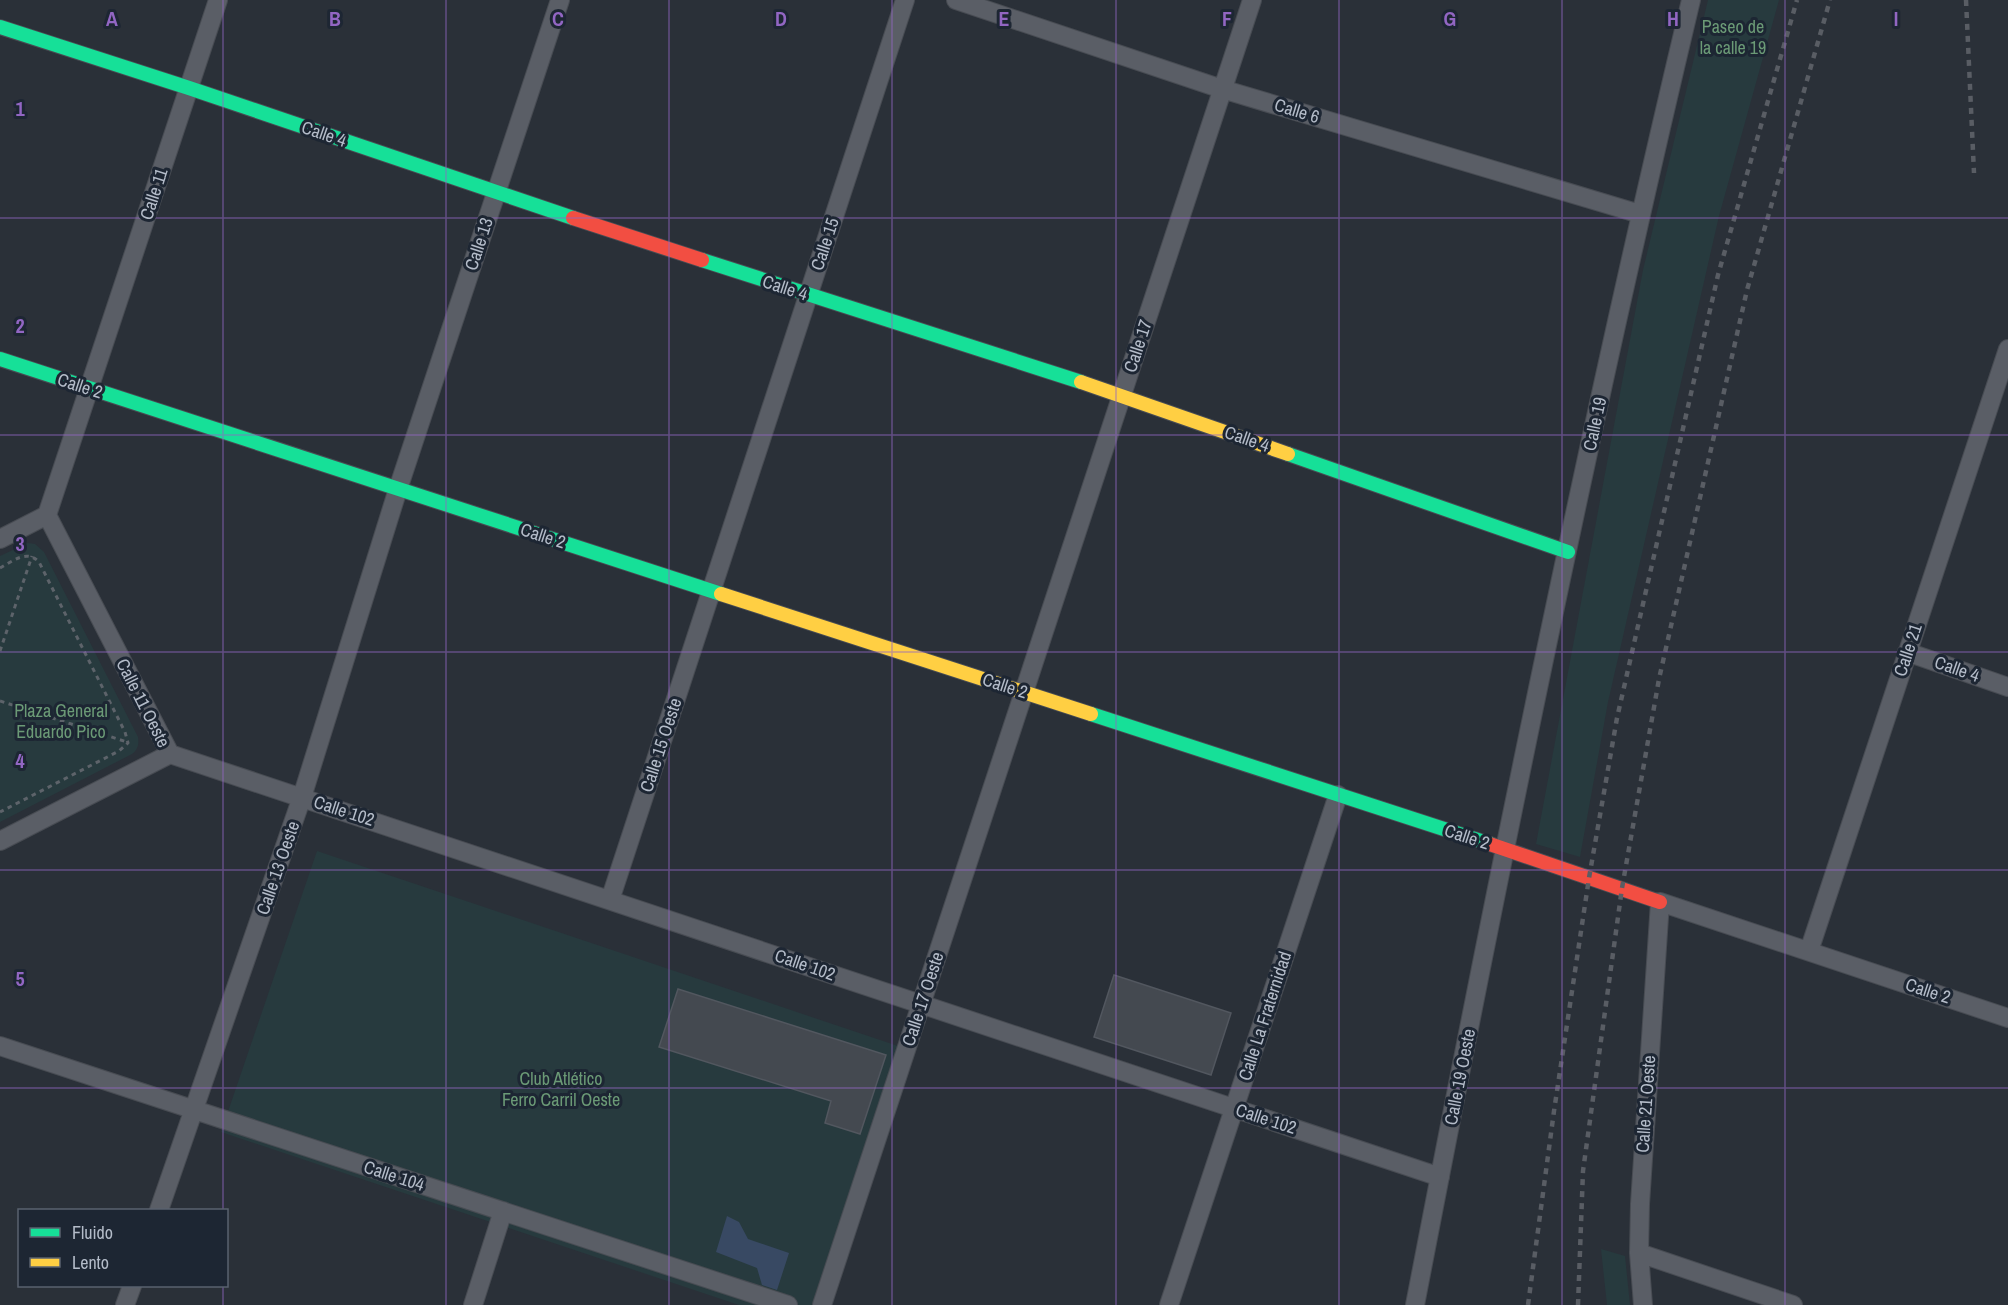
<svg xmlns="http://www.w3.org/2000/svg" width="2008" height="1305" viewBox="0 0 2008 1305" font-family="'Archivo Narrow',sans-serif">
<rect width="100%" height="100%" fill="#2a3038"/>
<!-- green -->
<path fill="#273a3e" d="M 1708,0 L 1779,0 L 1719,216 L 1608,702 L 1580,857 L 1536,844 L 1643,270 Z
M 28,543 L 35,544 L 44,552 L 138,737 C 139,745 138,749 132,754 L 0,822 L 0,556 Z
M 317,851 L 901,1047 L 814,1305 L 739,1305 L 221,1132 Z
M 1601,1249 L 1625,1256 L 1630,1305 L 1607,1305 Z"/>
<!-- water -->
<path fill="#384963" d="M 727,1216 L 739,1222 L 748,1239 L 789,1253 L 777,1290 L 762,1285 L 757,1268 L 716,1252 Z"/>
<!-- building -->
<path fill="#444950" stroke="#52575f" stroke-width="1.5" d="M 1114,975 L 1231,1013 L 1211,1075 L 1094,1037 Z
M 678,989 L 886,1055 L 860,1134 L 825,1123 L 831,1101 L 659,1047 Z"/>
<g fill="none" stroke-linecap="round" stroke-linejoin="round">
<!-- street casing -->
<g stroke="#484c53" stroke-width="20">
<path id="street" d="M 956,0 L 1222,89 L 1640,214
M 47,515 L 170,754
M 0,539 L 47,515 L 218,0
M 1907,652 L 2008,687
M 170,754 L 1440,1177
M 0,841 L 170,754
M 610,900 L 905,0
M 1809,951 L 2008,349
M 0,1046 L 788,1305
M 159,1210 L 302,797 L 398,489 L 560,0
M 1639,1253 L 1793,1305
M 125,1305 L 132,1286
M 473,1305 L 503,1211
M 822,1305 L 1252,0
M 1169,1305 L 1338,795
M 1415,1305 C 1499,868 1588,432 1691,0
M 1643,1305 L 1639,1253 L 1640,1204 L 1660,902 L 2008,1018"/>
</g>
<!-- fast casing -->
<g stroke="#484c53" stroke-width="16">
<path id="fast" d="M 0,27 L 189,88 L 573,218
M 702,260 L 1081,382
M 0,359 L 721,594
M 1288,454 L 1568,552
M 1091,714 L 1490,844"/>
</g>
<!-- slow casing -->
<g stroke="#484c53" stroke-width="16">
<path id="slow" d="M 1081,382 L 1288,454
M 721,594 L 1091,714"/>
</g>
<!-- jam casing -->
<g stroke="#484c53" stroke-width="16">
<path id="jam" d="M 573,218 L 702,260
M 1490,844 L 1660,902"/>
</g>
<!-- path -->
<path stroke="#5d636a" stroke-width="3" stroke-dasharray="4.5 4.5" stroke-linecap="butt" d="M 0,568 C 13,561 27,549 39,562 L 125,732 L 128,743 L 119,751 L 0,812
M 0,651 L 32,556
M 0,701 L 127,742"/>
<!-- street -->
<use href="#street" stroke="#5a5e66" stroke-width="18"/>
<!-- fast -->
<use href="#fast" stroke="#16e098" stroke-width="14"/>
<!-- slow -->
<use href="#slow" stroke="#ffcf43" stroke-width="14"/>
<!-- jam -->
<use href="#jam" stroke="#f24e42" stroke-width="14"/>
<!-- rail -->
<path stroke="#595d64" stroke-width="4.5" stroke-dasharray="6 6" stroke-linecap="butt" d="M 1966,0 L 1974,173
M 1528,1305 L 1554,1111 L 1589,878 L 1617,718 L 1718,275 L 1797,0
M 1578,1305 L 1583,1171 L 1622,888 L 1659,679 L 1747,290 L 1830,0"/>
</g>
<!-- grid -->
<path fill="none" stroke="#9266c3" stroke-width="1.5" stroke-opacity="0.55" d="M 223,0 L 223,1210M 446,0 L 446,1305M 669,0 L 669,1305M 892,0 L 892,1305M 1116,0 L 1116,1305M 1339,0 L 1339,1305M 1562,0 L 1562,1305M 1785,0 L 1785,1305M 0,218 L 2008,218M 0,435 L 2008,435M 0,652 L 2008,652M 0,870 L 2008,870M 0,1088 L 2008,1088M 223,1286 L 223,1305"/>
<g text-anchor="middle" stroke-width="6" stroke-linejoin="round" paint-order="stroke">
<!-- park labels -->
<g font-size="18" fill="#6b9a76" stroke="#1d2633">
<text x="1733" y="33">Paseo de<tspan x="1733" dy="21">la calle 19</tspan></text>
<text x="61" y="717">Plaza General<tspan x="61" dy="21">Eduardo Pico</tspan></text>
<text x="561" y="1085">Club Atlético<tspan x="561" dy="21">Ferro Carril Oeste</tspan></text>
</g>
<!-- street labels -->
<g font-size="18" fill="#b4bcc9" stroke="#1d2633">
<text transform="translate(1297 111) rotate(17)" y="6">Calle 6</text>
<text transform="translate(324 134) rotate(19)" y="6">Calle 4</text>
<text transform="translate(154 194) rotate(-72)" y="6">Calle 11</text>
<text transform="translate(479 244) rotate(-72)" y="6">Calle 13</text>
<text transform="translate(825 244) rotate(-72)" y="6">Calle 15</text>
<text transform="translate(785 288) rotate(18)" y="6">Calle 4</text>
<text transform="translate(1138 346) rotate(-72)" y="6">Calle 17</text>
<text transform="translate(80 386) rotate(18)" y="6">Calle 2</text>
<text transform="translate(1595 424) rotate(-78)" y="6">Calle 19</text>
<text transform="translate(1247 439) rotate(19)" y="6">Calle 4</text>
<text transform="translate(543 536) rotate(18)" y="6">Calle 2</text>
<text transform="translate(1908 650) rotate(-72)" y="6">Calle 21</text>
<text transform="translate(1957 669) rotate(19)" y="6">Calle 4</text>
<text transform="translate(1005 686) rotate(18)" y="6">Calle 2</text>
<text transform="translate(143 703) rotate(63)" y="6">Calle 11 Oeste</text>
<text transform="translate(661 745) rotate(-72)" y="6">Calle 15 Oeste</text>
<text transform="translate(344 811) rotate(18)" y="6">Calle 102</text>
<text transform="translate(1467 837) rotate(18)" y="6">Calle 2</text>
<text transform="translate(278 868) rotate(-71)" y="6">Calle 13 Oeste</text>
<text transform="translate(805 965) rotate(19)" y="6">Calle 102</text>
<text transform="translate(1928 991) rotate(18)" y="6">Calle 2</text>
<text transform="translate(923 999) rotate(-72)" y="6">Calle 17 Oeste</text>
<text transform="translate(1265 1016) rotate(-72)" y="6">Calle La Fraternidad</text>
<text transform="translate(1460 1077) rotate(-79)" y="6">Calle 19 Oeste</text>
<text transform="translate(1646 1104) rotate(-86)" y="6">Calle 21 Oeste</text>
<text transform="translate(1266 1119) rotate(18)" y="6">Calle 102</text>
<text transform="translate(394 1176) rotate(18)" y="6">Calle 104</text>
</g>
</g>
<g font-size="20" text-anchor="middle" font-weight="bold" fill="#9266c3" stroke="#1d2633" stroke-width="6" stroke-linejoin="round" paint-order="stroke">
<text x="112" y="26">A</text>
<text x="335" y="26">B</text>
<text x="558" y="26">C</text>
<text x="781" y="26">D</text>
<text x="1004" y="26">E</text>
<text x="1227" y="26">F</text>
<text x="1450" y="26">G</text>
<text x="1673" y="26">H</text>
<text x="1896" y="26">I</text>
<text x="20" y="116">1</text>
<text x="20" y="333">2</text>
<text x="20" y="551">3</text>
<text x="20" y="768">4</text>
<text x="20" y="986">5</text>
</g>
<!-- legend -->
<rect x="18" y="1209" width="210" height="78" fill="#1d2633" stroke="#59626f" stroke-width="1.5"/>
<rect x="30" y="1228" width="30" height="9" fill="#16e098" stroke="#59626f" stroke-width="1.5"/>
<text x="72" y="1239" font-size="18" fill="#b4bcc9">Fluido</text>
<rect x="30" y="1258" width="30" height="9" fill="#ffcf43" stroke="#59626f" stroke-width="1.5"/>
<text x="72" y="1269" font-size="18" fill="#b4bcc9">Lento</text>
</svg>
